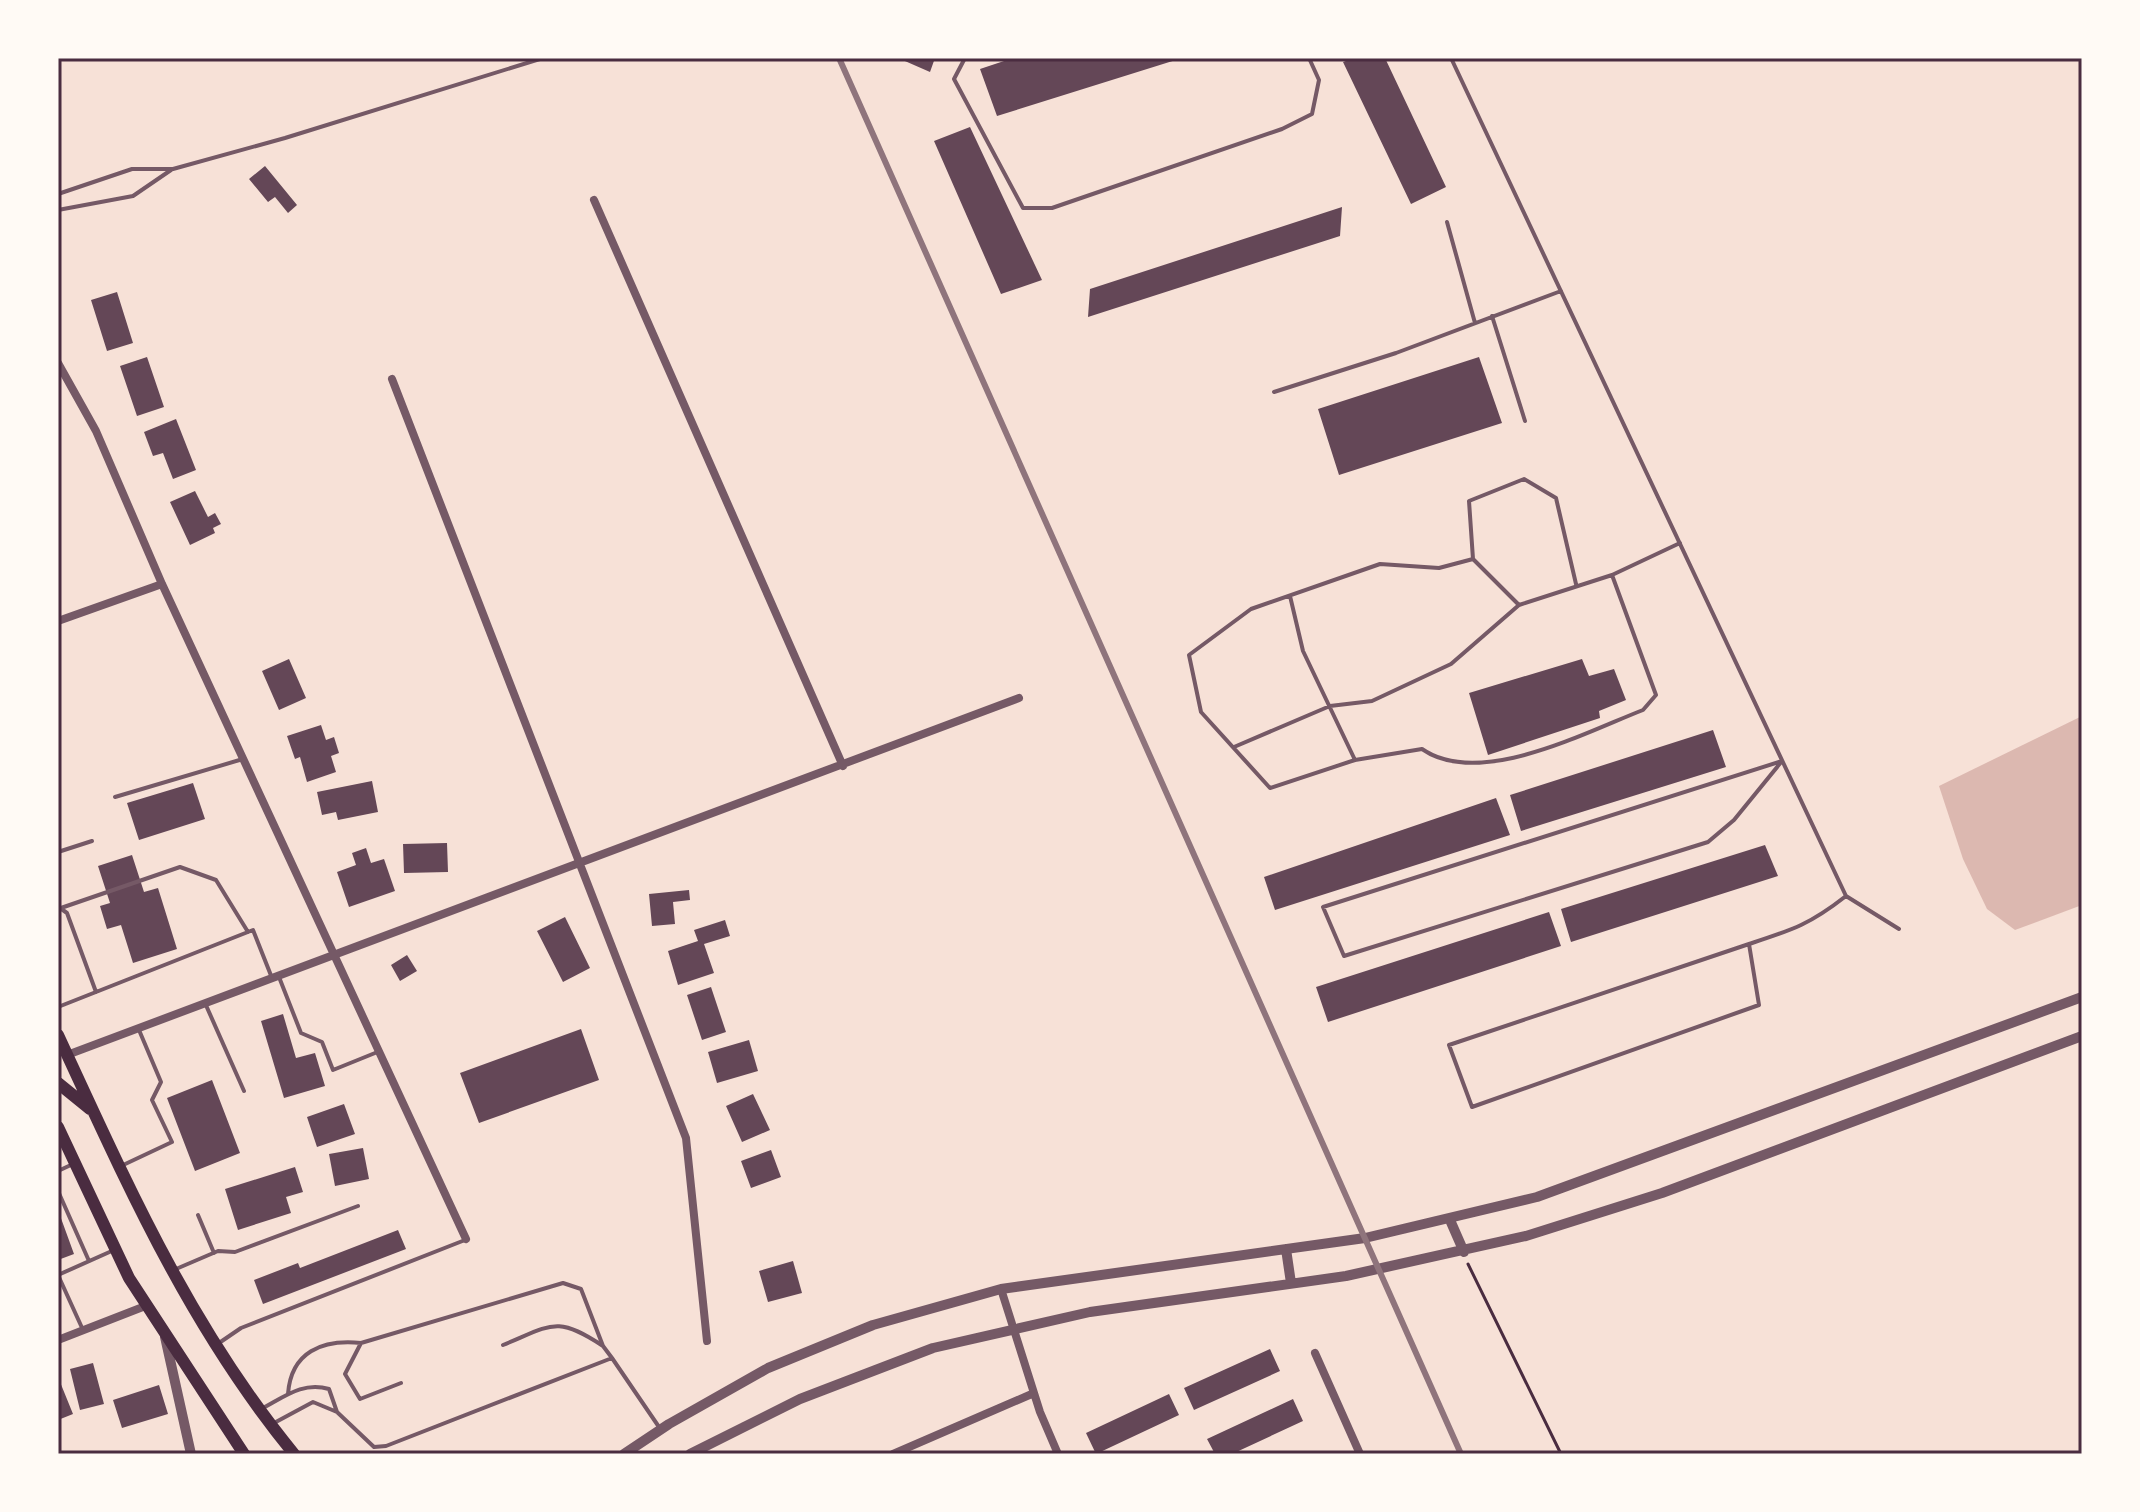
<svg xmlns="http://www.w3.org/2000/svg" width="2140" height="1512" viewBox="0 0 2140 1512" font-family="Helvetica,sans-serif">
<rect width="100%" height="100%" fill="#f7e1d7"/>
<!-- water -->
<path fill="#dcb8b0" d="M 2082,716 L 2082,905 L 2015,930 L 1987,909 L 1963,859 L 1939,786 Z"/>
<!-- building -->
<path fill="#644757" d="M 898,58 L 935,58 L 930,72 Z
M 1013,58 L 1179,58 L 1179,59 L 997,116 L 980,69 Z
M 1354,58 L 1385,58 L 1446,187 L 1411,204 L 1343,62 Z
M 970,127 L 1042,280 L 1001,294 L 934,141 Z
M 265,166 L 297,205 L 288,213 L 275,197 L 268,202 L 249,179 Z
M 1342,207 L 1340,236 L 1088,317 L 1090,289 Z
M 117,292 L 133,343 L 107,351 L 91,300 Z
M 147,357 L 164,407 L 137,416 L 120,366 Z
M 1479,357 L 1502,423 L 1339,475 L 1318,409 Z
M 176,419 L 196,470 L 173,479 L 163,453 L 153,456 L 144,432 Z
M 195,491 L 208,517 L 215,513 L 221,524 L 213,528 L 215,533 L 190,545 L 170,502 Z
M 289,659 L 306,698 L 279,710 L 262,671 Z
M 1582,659 L 1589,676 L 1614,669 L 1626,700 L 1599,711 L 1600,718 L 1488,755 L 1469,693 Z
M 321,725 L 326,740 L 334,737 L 339,753 L 331,756 L 336,772 L 307,782 L 300,757 L 295,759 L 287,736 Z
M 1713,730 L 1726,767 L 1521,831 L 1510,795 Z
M 372,781 L 378,812 L 338,820 L 336,812 L 322,815 L 317,792 Z
M 193,783 L 205,819 L 139,840 L 127,803 Z
M 1496,798 L 1510,835 L 1275,910 L 1264,877 Z
M 447,843 L 448,872 L 404,873 L 403,844 Z
M 1765,845 L 1778,876 L 1571,942 L 1561,909 Z
M 366,848 L 371,863 L 384,859 L 395,891 L 349,907 L 337,872 L 356,865 L 352,853 Z
M 132,855 L 144,892 L 158,888 L 177,949 L 133,963 L 121,925 L 107,929 L 100,906 L 110,903 L 98,866 Z
M 689,890 L 690,900 L 673,902 L 675,924 L 652,926 L 649,894 Z
M 1549,912 L 1561,946 L 1328,1022 L 1316,987 Z
M 565,917 L 590,968 L 563,982 L 537,931 Z
M 725,920 L 730,936 L 704,944 L 714,973 L 678,985 L 668,951 L 698,941 L 694,930 Z
M 407,955 L 417,971 L 400,981 L 391,965 Z
M 711,987 L 726,1032 L 702,1040 L 687,995 Z
M 283,1014 L 296,1058 L 315,1053 L 325,1086 L 284,1098 L 261,1021 Z
M 581,1029 L 599,1080 L 479,1123 L 460,1073 Z
M 749,1040 L 758,1071 L 717,1083 L 708,1052 Z
M 212,1080 L 240,1153 L 195,1171 L 167,1098 Z
M 753,1094 L 770,1130 L 742,1142 L 726,1106 Z
M 344,1104 L 355,1134 L 317,1147 L 307,1117 Z
M 363,1148 L 369,1179 L 335,1186 L 329,1154 Z
M 771,1150 L 781,1177 L 751,1188 L 741,1161 Z
M 295,1167 L 303,1192 L 286,1197 L 291,1213 L 238,1230 L 225,1189 Z
M 58,1210 L 74,1254 L 58,1260 Z
M 398,1230 L 406,1249 L 263,1304 L 254,1280 L 298,1263 L 300,1268 Z
M 793,1261 L 802,1293 L 768,1302 L 759,1271 Z
M 1270,1349 L 1280,1371 L 1194,1410 L 1184,1388 Z
M 93,1363 L 104,1404 L 80,1410 L 70,1369 Z
M 58,1377 L 73,1414 L 58,1420 Z
M 159,1385 L 168,1414 L 122,1428 L 113,1400 Z
M 1169,1394 L 1179,1415 L 1096,1454 L 1086,1433 Z
M 1293,1399 L 1303,1421 L 1232,1454 L 1215,1454 L 1207,1439 Z"/>
<g fill="none" stroke-linecap="round" stroke-linejoin="round">
<!-- path -->
<path stroke="#4a2c40" stroke-width="3" d="M 1468,1264 L 1561,1454"/>
<!-- service -->
<path stroke="#755966" stroke-width="4" d="M 965,58 L 954,79 L 1023,208 L 1052,208 L 1282,129 L 1312,114 L 1319,80 L 1309,58
M 1451,58 L 1846,896 L 1899,929
M 58,194 L 132,169 L 173,169 L 285,138 L 543,58
M 58,210 L 133,196 L 171,170
M 1447,222 L 1475,323
M 1492,316 L 1525,421
M 1274,392 L 1396,353 L 1561,291
M 1473,559 L 1519,605
M 1576,584 L 1556,498 L 1524,479 L 1469,501 L 1473,559 L 1439,568 L 1380,564 L 1251,609 L 1189,655 L 1201,712 L 1270,788 L 1355,760 L 1422,749 C 1479,789 1586,732 1643,710 L 1656,695 L 1612,575 L 1680,543
M 1290,596 L 1303,651 L 1355,760
M 1234,747 L 1330,706 L 1372,701 L 1451,664 L 1519,605 L 1612,575
M 1782,761 L 1734,820 L 1708,842 L 1344,956 L 1323,907 Z
M 115,797 L 243,759
M 58,852 L 92,841
M 60,908 L 67,913 L 96,992
M 58,909 L 180,867 L 216,880 L 248,932
M 1749,944 L 1759,1005 L 1472,1107 L 1449,1045 L 1749,944 C 1792,930 1809,925 1846,896
M 279,977 L 301,1033 L 322,1042 L 333,1070 L 380,1051
M 205,1003 L 244,1091
M 58,1007 L 253,930 L 272,978
M 121,1166 L 172,1142 L 152,1100 L 161,1082 L 139,1030
M 58,1171 L 73,1164
M 58,1191 L 89,1261
M 198,1215 L 214,1253
M 176,1269 L 218,1251 L 235,1252 L 358,1206
M 58,1275 L 114,1250
M 58,1275 L 83,1330
M 219,1343 L 241,1328 L 465,1240
M 361,1343 L 345,1374 L 360,1399 L 401,1383
M 503,1345 C 552,1325 556,1315 603,1346
M 288,1394 C 291,1352 322,1339 361,1343 L 563,1283 L 581,1289 L 603,1346 L 612,1358
M 261,1409 C 284,1397 303,1381 329,1389 L 337,1412
M 274,1423 L 313,1402 L 337,1412 L 374,1447 L 386,1446 L 612,1358 L 659,1427"/>
<!-- minor -->
<path stroke="#755966" stroke-width="8" d="M 594,200 L 843,766
M 58,363 L 96,431 L 162,584 L 466,1239
M 392,379 L 686,1138 L 707,1341
M 58,621 L 162,584
M 67,1055 L 1019,698
M 1001,1289 L 1040,1412 L 1058,1454
M 58,1340 L 148,1305
M 1315,1353 L 1360,1454
M 893,1454 L 1034,1393"/>
<!-- tertiary -->
<path stroke="#755966" stroke-width="10" d="M 1450,1220 L 1464,1252
M 1286,1249 L 1291,1283
M 165,1337 L 191,1454
M 624,1454 L 669,1424 L 768,1368 L 873,1325 L 1001,1289 L 1365,1238 L 1537,1197 L 2082,997
M 690,1454 L 800,1399 L 933,1348 L 1090,1312 L 1346,1276 L 1526,1236 L 1662,1193 L 2082,1036"/>
<!-- primary -->
<path stroke="#4a2c40" stroke-width="12" d="M 58,1035 C 127,1184 189,1326 294,1454
M 58,1083 L 90,1109
M 58,1127 L 129,1278 L 244,1454"/>
<!-- rail -->
<path stroke="#8f747c" stroke-width="6" d="M 839,58 L 1461,1454"/>
</g>
<!-- border -->
<rect width="2140" height="1512" fill="none" stroke="#fffaf5" stroke-width="120"/>
<rect x="60" y="60" width="2020" height="1392" fill="none" stroke="#4a2c40" stroke-width="3"/>
</svg>
